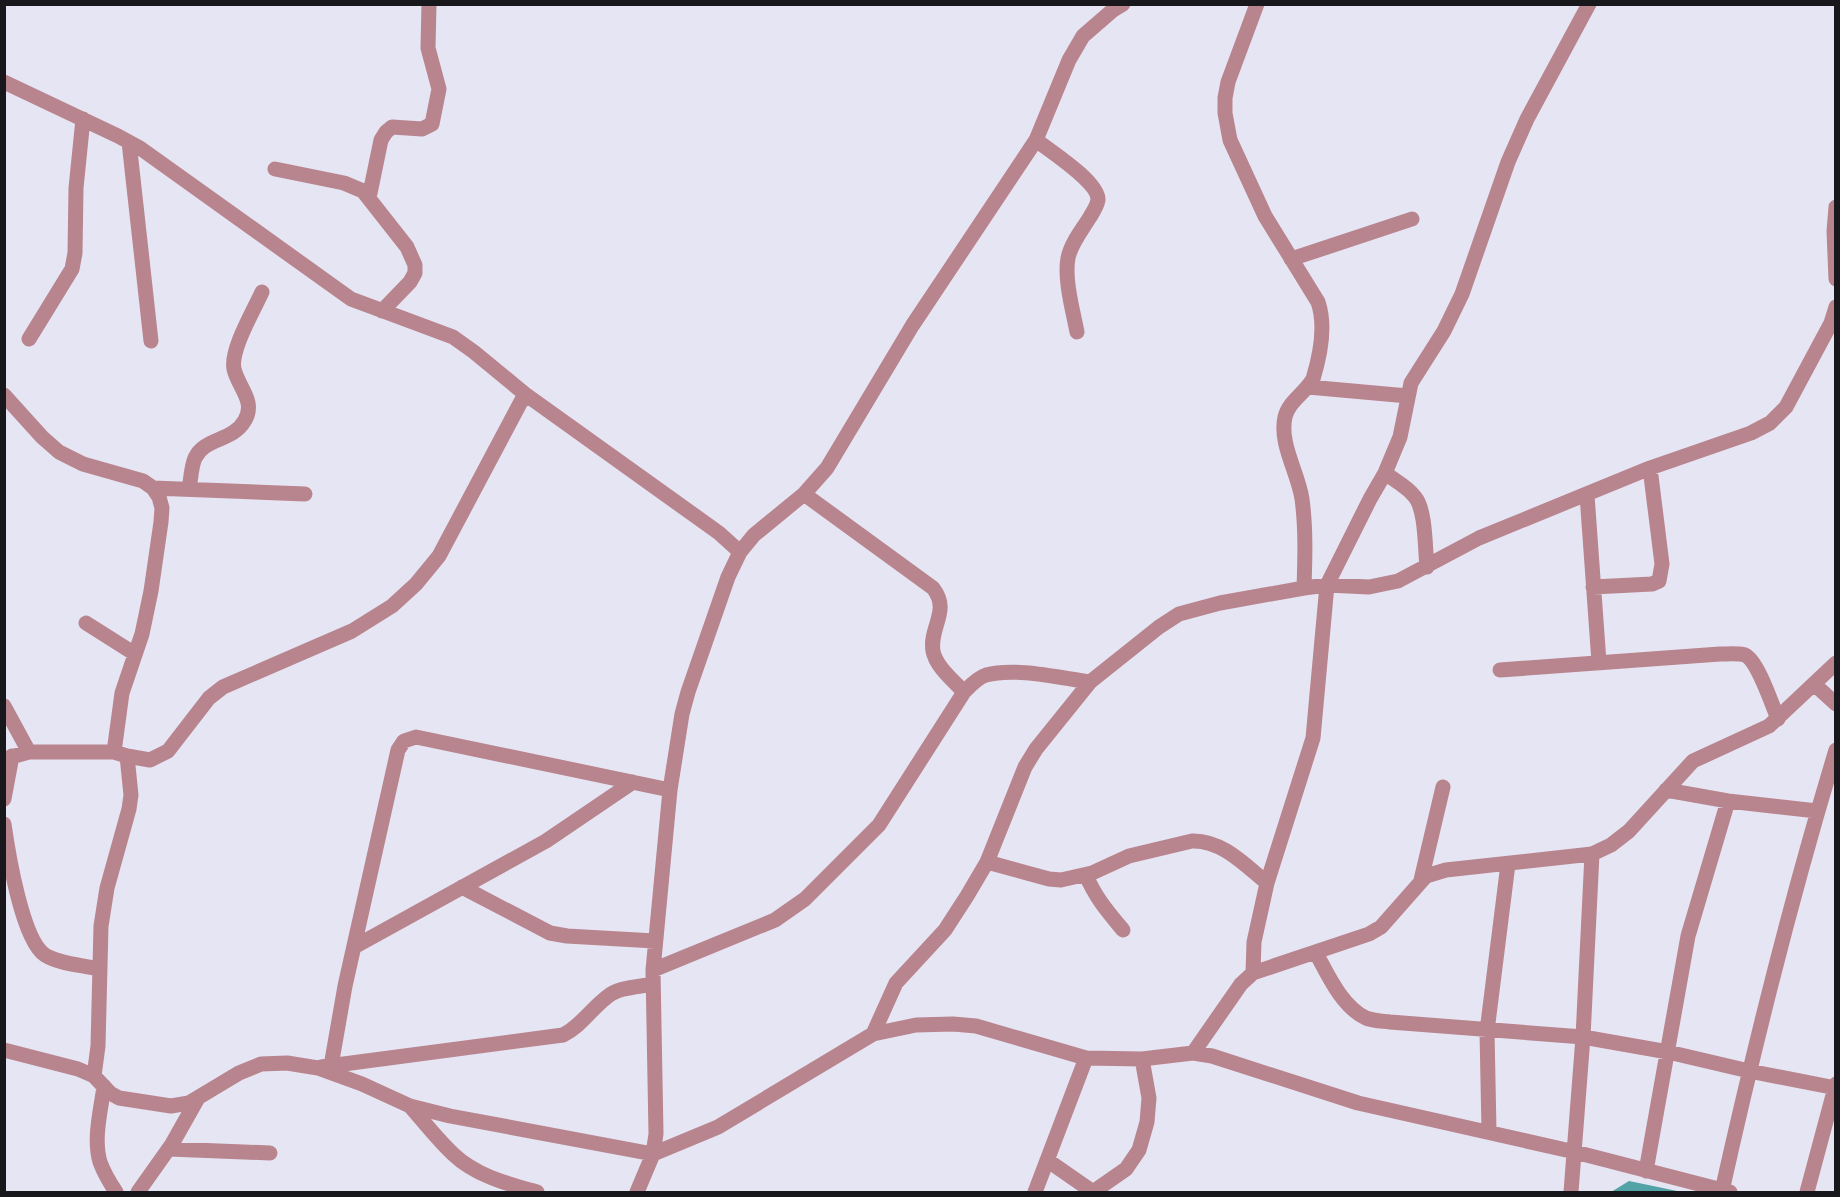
<svg xmlns="http://www.w3.org/2000/svg" width="1840" height="1197" viewBox="0 0 1840 1197" font-family="'Crimson Pro',serif">
<rect width="100%" height="100%" fill="#e6e5f4"/>
<!-- water -->
<path fill="#51a3a7" d="M 1629,1181 L 1682,1192 L 1686,1192 L 1611,1192 Z"/>
<g fill="none" stroke-linecap="round" stroke-linejoin="round">
<!-- minor -->
<path stroke="#b8858e" stroke-width="15" d="M 1257,4 L 1228,82 L 1225,98 L 1225,113 L 1230,140 L 1265,216 L 1318,302 C 1326,325 1320,356 1313,379 C 1305,393 1289,401 1285,417 C 1279,444 1298,472 1302,499 C 1306,528 1305,559 1304,588
M 4,82 L 118,136 L 140,148 L 351,299 L 453,337 L 474,352 L 525,394 L 719,533 L 740,552
M 1036,140 C 1050,151 1099,182 1098,200 C 1097,206 1093,212 1090,217 C 1082,230 1071,243 1068,258 C 1064,279 1073,311 1077,332
M 129,142 L 151,341
M 275,169 L 344,183 L 363,191 L 407,247 L 415,265 L 415,273 L 410,282 L 382,311
M 369,198 L 381,140 L 386,132 L 392,127 L 422,129 L 432,124 L 439,89 L 428,48 L 429,4
M 1836,207 L 1834,231 L 1836,279
M 1291,259 L 1412,219
M 29,339 L 72,269 L 75,253 L 76,188 L 83,119
M 1308,387 L 1408,396
M 4,395 L 42,437 L 59,452 L 83,464 L 143,481 L 153,488 L 159,497 L 162,508 L 161,522 L 151,591 L 142,634 L 122,693 L 114,752
M 1385,473 C 1394,480 1408,487 1415,497 C 1426,510 1425,550 1427,567
M 153,488 L 305,494
M 189,489 C 191,479 191,467 195,458 C 205,437 233,442 245,420 C 256,401 238,387 234,369 C 230,350 254,310 262,292
M 804,494 L 933,588 C 951,611 929,627 933,651 C 936,667 954,681 964,692
M 1587,495 L 1599,662
M 1593,587 L 1652,584 L 1659,581 L 1662,564 L 1650,468
M 86,623 L 135,654
M 1500,670 L 1720,654 C 1727,654 1738,653 1745,655 C 1758,661 1772,705 1778,719
M 1814,684 L 1836,704
M 4,706 L 29,752
M 4,759 L 29,752 L 114,752 L 127,756 L 150,760 L 168,751 L 209,698 L 223,687 L 352,631 L 392,606 L 416,584 L 439,556 L 525,394
M 1666,790 L 1728,801 L 1817,811
M 4,799 L 12,756
M 4,824 C 8,852 22,940 45,955 C 59,964 83,965 99,969
M 987,862 L 1049,879 L 1061,880 L 1092,873 L 1129,856 L 1192,841 C 1222,840 1245,865 1267,883
M 1086,875 C 1095,897 1108,912 1123,930
M 1421,880 L 1443,787
M 462,887 L 550,933 L 567,936 L 655,941
M 354,947 L 546,841 L 633,782
M 1316,953 C 1328,975 1342,1007 1366,1018 C 1373,1021 1382,1021 1390,1022 L 1583,1037 L 1668,1052 L 1749,1071 L 1836,1088
M 653,970 L 775,920 L 805,899 L 879,825 L 964,692 C 970,686 977,678 986,675 C 1015,667 1060,678 1090,682
M 1253,973 L 1254,942 L 1267,883 L 1313,738 L 1327,585 L 1370,499 L 1385,473 L 1400,437 L 1411,383 L 1444,331 L 1462,294 L 1508,162 L 1527,119 L 1589,4
M 873,1034 L 896,983 L 945,930 L 967,896 L 987,862 L 1025,767 L 1036,749 L 1090,682 L 1159,627 L 1179,614 L 1220,603 L 1304,588 L 1327,585 L 1369,587 L 1398,581 L 1479,538 L 1650,468 L 1751,433 L 1770,423 L 1786,407 L 1831,323 L 1836,307
M 4,1050 L 78,1069 L 94,1076 L 110,1093 L 119,1098 L 171,1106 L 189,1103 L 239,1073 L 261,1064 L 287,1063 L 318,1068 L 362,1084 L 410,1106 L 450,1116 L 653,1154 L 718,1127 L 873,1034 L 916,1025 L 953,1024 L 976,1026 L 1086,1058 L 1142,1059 L 1193,1053 L 1212,1056 L 1358,1103 L 1575,1152 L 1730,1192
M 1193,1053 L 1241,984 L 1253,973 L 1369,934 L 1381,927 L 1426,876 L 1446,870 L 1592,854 L 1611,845 L 1629,831 L 1693,761 L 1769,726 L 1836,663
M 331,1066 L 345,986 L 398,750 L 404,741 L 416,737 L 670,790
M 321,1067 L 563,1035 C 581,1026 591,1009 607,997 C 618,987 639,987 653,984
M 94,1076 L 98,1046 L 101,926 L 107,888 L 129,809 L 131,795 L 127,756
M 104,1086 C 101,1110 93,1138 100,1162 C 104,1173 110,1183 116,1192
M 410,1106 C 424,1122 438,1140 453,1154 C 476,1176 508,1184 537,1192
M 1489,1131 L 1487,1031 L 1508,864
M 169,1149 L 270,1153
M 1047,1160 L 1093,1192
M 1646,1171 L 1688,936 L 1728,801
M 1722,1191 C 1755,1043 1792,895 1836,750
M 138,1192 L 172,1144 L 198,1098
M 637,1192 L 653,1154 L 656,1134 L 653,970 L 670,790 L 682,714 L 688,692 L 728,577 L 740,552 L 754,535 L 804,494 L 827,468 L 912,326 L 1036,140 L 1069,60 L 1083,36 L 1113,10 L 1123,4
M 1035,1192 L 1086,1058
M 1093,1192 L 1126,1169 L 1139,1150 L 1147,1122 L 1149,1098 L 1142,1059
M 1571,1192 L 1583,1037 L 1592,854
M 1807,1192 L 1836,1084"/>
</g>
<!-- border -->
<rect width="1840" height="1197" fill="none" stroke="#18171c" stroke-width="12"/>
</svg>
